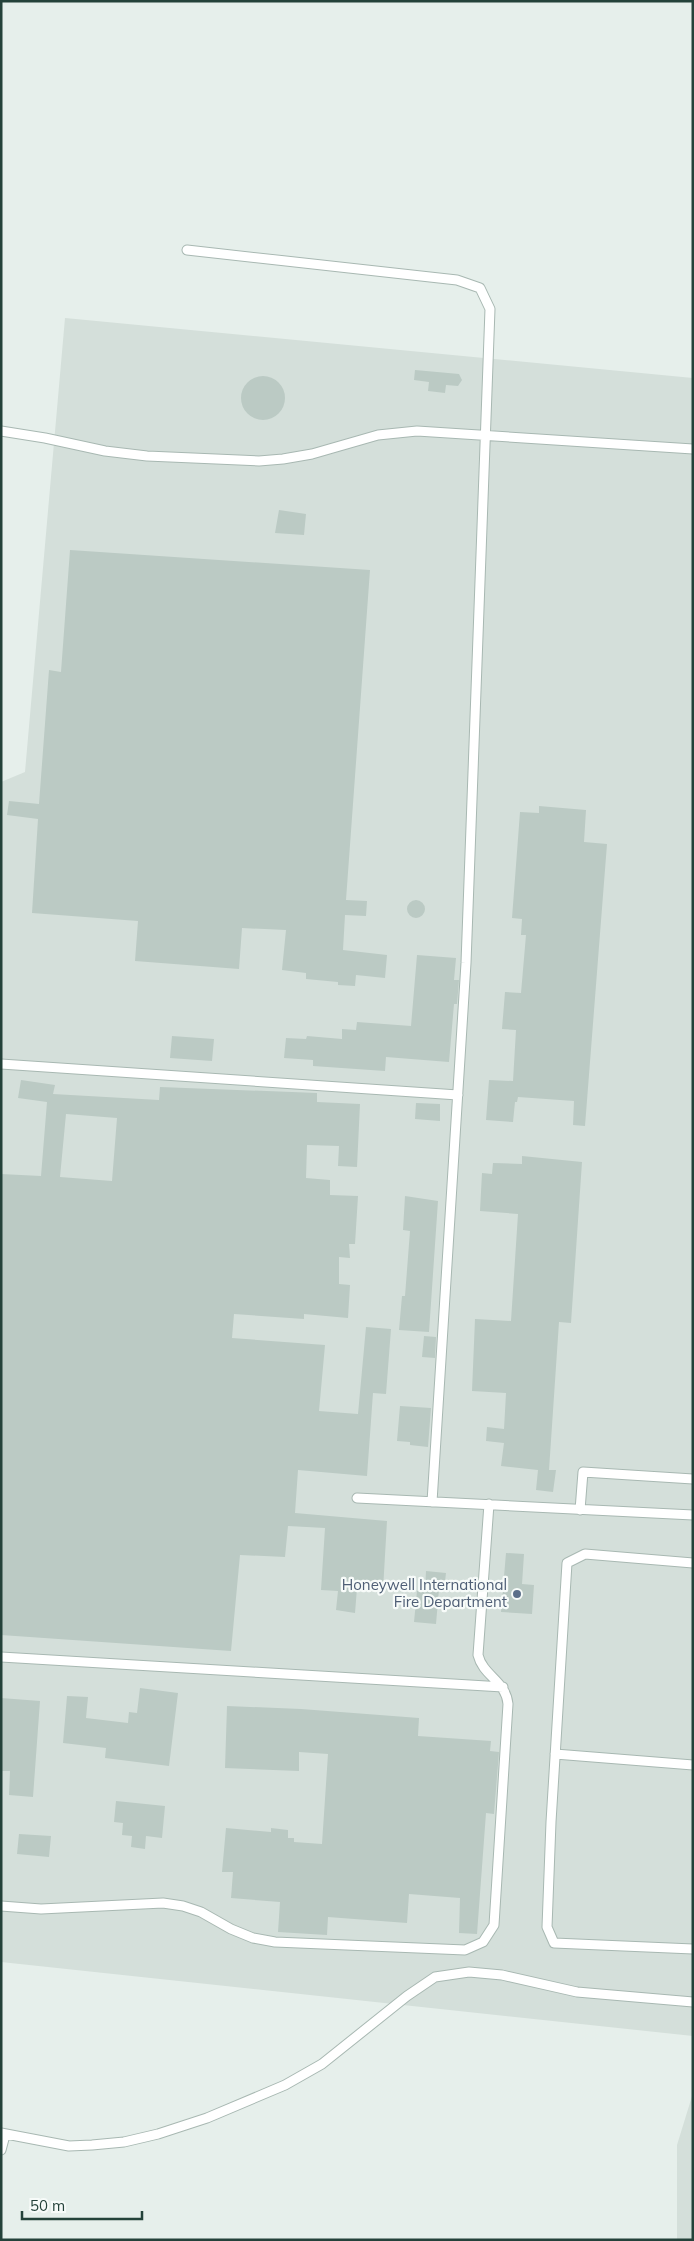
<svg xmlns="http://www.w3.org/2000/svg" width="694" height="2241" viewBox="0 0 694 2241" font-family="Mulish,sans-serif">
<rect width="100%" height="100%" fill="#e6efeb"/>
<!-- built -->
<path fill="#d4dfda" d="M 65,318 L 693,378 L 693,2036 L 1,1962 L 1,782 L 25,772 Z
M 693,2093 L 693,2240 L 677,2240 L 677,2145 Z"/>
<!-- building -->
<path fill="#bbcac4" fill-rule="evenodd" d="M 415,370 L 459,374 L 462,380 L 458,386 L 446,385 L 445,393 L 428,391 L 429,382 L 414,380 Z
M241 398a22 22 0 1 1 44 0a22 22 0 1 1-44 0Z
M 279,510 L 306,514 L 304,535 L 275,533 Z
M 70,550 L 370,570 L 346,900 L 367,901 L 366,916 L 345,915 L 343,950 L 387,955 L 385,978 L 356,975 L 355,986 L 338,985 L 338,982 L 306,979 L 306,973 L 282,970 L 286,930 L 242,928 L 239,969 L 135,961 L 138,921 L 32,913 L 38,819 L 7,815 L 9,801 L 39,804 L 49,670 L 61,672 Z
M 539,806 L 586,810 L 584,842 L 607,844 L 585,1126 L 573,1125 L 574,1101 L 518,1097 L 517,1102 L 515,1102 L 513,1122 L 486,1120 L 489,1080 L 513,1081 L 516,1030 L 502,1029 L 505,992 L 521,993 L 526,935 L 521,935 L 522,919 L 512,918 L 520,812 L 539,813 Z
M407 909a9 9 0 1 1 18 0a9 9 0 1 1-18 0Z
M 417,955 L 456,958 L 454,980 L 459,980 L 457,1004 L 454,1004 L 449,1062 L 386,1057 L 385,1071 L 313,1066 L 313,1060 L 284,1058 L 286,1038 L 306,1039 L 307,1036 L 342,1039 L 342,1029 L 356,1030 L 357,1022 L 411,1026 Z
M 172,1036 L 214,1039 L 212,1061 L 170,1058 Z
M 21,1080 L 55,1085 L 53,1094 L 159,1100 L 160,1087 L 317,1093 L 317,1102 L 360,1104 L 357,1167 L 338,1166 L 339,1146 L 307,1145 L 306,1178 L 330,1180 L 330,1195 L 358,1196 L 355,1244 L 349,1244 L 350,1258 L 339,1257 L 339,1284 L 350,1285 L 348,1318 L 304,1314 L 304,1319 L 234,1314 L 232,1338 L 325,1345 L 319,1411 L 358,1414 L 366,1327 L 391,1329 L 386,1394 L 373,1393 L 367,1476 L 298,1470 L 295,1513 L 387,1521 L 383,1590 L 357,1588 L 355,1613 L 336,1610 L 338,1591 L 321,1590 L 325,1528 L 288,1526 L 285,1557 L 240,1555 L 231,1651 L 1,1635 L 1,1174 L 41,1176 L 47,1102 L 18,1098 ZM 66,1114 L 117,1118 L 112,1181 L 60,1177 Z
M 416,1103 L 440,1104 L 440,1121 L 415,1119 Z
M 522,1156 L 582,1162 L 571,1323 L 559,1322 L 549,1470 L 556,1470 L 553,1492 L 536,1490 L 538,1470 L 501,1466 L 504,1443 L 486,1441 L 487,1427 L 504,1429 L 506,1393 L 472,1391 L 475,1319 L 511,1321 L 518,1214 L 480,1211 L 482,1173 L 492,1174 L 493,1163 L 522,1164 Z
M 405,1196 L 438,1201 L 429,1332 L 399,1330 L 402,1296 L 405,1296 L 410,1231 L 403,1230 Z
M 424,1336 L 436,1337 L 435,1358 L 422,1357 Z
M 400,1406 L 431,1408 L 428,1447 L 410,1445 L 410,1442 L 397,1441 Z
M 506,1553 L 524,1554 L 522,1584 L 534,1585 L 532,1614 L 501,1612 Z
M 426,1571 L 446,1573 L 444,1590 L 439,1589 L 436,1624 L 414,1622 L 417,1591 L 425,1591 Z
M 140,1688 L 178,1693 L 169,1766 L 105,1758 L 106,1748 L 63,1743 L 67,1696 L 88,1697 L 86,1718 L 128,1723 L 129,1712 L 137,1713 Z
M 1,1698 L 40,1701 L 33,1797 L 9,1795 L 10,1771 L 1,1771 Z
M 227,1706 L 301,1709 L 419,1718 L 418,1736 L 491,1741 L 490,1751 L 499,1752 L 494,1814 L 486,1813 L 477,1934 L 459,1933 L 460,1898 L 409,1894 L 407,1923 L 328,1917 L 327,1935 L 278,1932 L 280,1902 L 231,1898 L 233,1872 L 222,1872 L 226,1828 L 271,1832 L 271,1828 L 288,1830 L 288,1838 L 294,1838 L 294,1842 L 322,1844 L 328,1754 L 299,1752 L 299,1771 L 225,1768 Z
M 116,1801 L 165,1806 L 162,1838 L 146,1836 L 145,1849 L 131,1847 L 132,1836 L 122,1835 L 123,1823 L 114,1822 Z
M 19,1834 L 51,1836 L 49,1857 L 17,1854 Z"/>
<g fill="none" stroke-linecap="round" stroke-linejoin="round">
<!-- service casing -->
<g stroke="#a8b8b2" stroke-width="11">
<path id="service" d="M 187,250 L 457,280 L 480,288 L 490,309 L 466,963 L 432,1502
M 1,431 L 45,438 L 105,451 L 147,456 L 259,461 L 283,459 L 312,454 L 378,435 L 417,431 L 693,449
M 1,1064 L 458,1095
M 357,1498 L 693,1515
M 580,1510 L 583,1472 L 693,1479
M 693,1563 L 585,1554 L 567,1563 L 551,1822 L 547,1927 L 554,1943 L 693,1949
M 1,1657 L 503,1687
M 555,1754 L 693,1765
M 1,1906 L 41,1909 L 163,1903 L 183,1906 L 201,1912 L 231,1929 L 253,1938 L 275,1942 L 465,1950 L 483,1942 L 494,1925 L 508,1704 C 506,1681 483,1676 478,1655 L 489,1504
M 1,2133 L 69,2146 L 92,2145 L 124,2142 L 158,2134 L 207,2118 L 285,2085 L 322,2064 L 407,1996 L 435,1977 L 469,1972 L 502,1975 L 577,1992 L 693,2002
M 1,2150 L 5,2135"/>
</g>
<!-- service -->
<use href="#service" stroke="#fff" stroke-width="9"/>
</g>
<!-- markers -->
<circle fill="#5c6f8a" stroke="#f7fbf9" stroke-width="2" cx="517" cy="1594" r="5"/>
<g text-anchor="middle" stroke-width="4.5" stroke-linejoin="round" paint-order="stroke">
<!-- service labels -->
<g font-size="15" fill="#4e5e75" stroke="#f7fbf9" text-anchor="end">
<text x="507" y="1590">Honeywell International<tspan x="507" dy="17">Fire Department</tspan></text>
</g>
</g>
<!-- border -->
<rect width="694" height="2241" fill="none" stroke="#24423a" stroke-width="5"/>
<!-- scale -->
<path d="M22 2211v8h120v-8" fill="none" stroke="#24423a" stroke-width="2.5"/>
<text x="30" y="2211" font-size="15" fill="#24423a" stroke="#f7fbf9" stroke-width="4" paint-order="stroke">50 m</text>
</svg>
